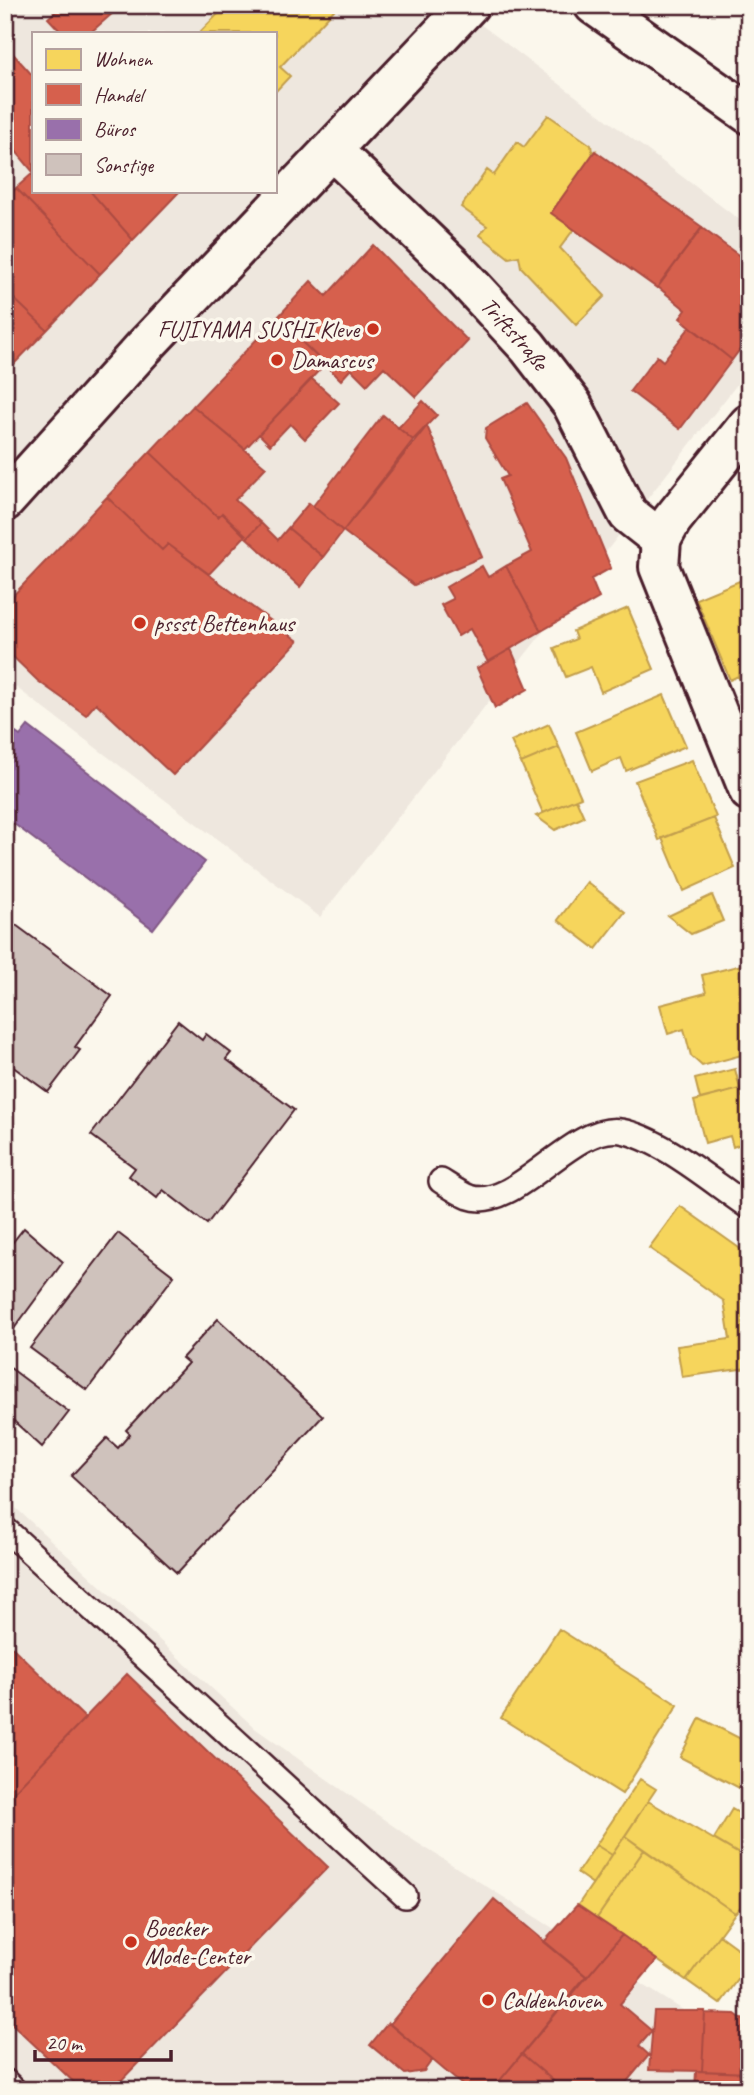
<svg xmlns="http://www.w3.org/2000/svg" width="754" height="2095" viewBox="0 0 754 2095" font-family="Caveat,sans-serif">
<rect width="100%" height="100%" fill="#fbf7ec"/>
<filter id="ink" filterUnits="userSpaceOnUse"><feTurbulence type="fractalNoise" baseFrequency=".0143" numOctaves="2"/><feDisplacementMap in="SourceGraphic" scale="14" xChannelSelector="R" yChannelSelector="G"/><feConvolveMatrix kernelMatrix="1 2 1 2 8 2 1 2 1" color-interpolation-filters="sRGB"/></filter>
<g filter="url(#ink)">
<!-- built -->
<path fill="#eee7de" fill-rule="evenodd" d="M 5,5 L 455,5 L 749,227 L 749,369 L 320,917 L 5,679 ZM 33,33 L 275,33 L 275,191 L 33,191 Z
M 5,1498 L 256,1729 L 416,1842 L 718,2032 L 749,2036 L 749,2090 L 5,2090 Z"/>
<!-- homes -->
<path fill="#f6d55c" stroke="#c29e4d" stroke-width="2" d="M 329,5 L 334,10 L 280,67 L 290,76 L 275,92 L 275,33 L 199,33 L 220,12 L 214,5 Z
M 548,115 L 591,145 L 592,152 L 595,151 L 551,213 L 574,229 L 560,248 L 605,296 L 576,325 L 521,267 L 519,256 L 509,258 L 480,235 L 487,226 L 461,207 L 487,170 L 494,175 L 517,142 L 524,147 Z
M 749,577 L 749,671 L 730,680 L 696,599 Z
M 628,608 L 654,669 L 601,692 L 591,667 L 566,677 L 554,648 L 576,639 L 573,631 Z
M 749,671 L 749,702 L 738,675 Z
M 664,695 L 686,746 L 626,771 L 621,758 L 592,771 L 576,732 Z
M 549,724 L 559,747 L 521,763 L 511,741 Z
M 559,747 L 581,797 L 543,813 L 521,763 Z
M 692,760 L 716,817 L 659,840 L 635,781 Z
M 576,799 L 584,817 L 555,830 L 536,816 Z
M 714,818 L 735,868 L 684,891 L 662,838 Z
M 587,882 L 625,912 L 596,949 L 558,920 Z
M 712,895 L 723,921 L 691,934 L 668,916 Z
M 749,963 L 749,1053 L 702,1066 L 691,1056 L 684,1029 L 668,1034 L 660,1005 L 706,993 L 702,975 Z
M 735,1069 L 740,1089 L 700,1099 L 695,1079 Z
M 740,1089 L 742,1097 L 749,1095 L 749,1141 L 733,1147 L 730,1136 L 705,1143 L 694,1101 Z
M 680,1206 L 749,1255 L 749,1375 L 748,1368 L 682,1377 L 677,1346 L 730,1339 L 724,1301 L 649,1248 Z
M 559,1629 L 678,1705 L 622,1794 L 501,1718 Z
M 700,1718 L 749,1743 L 749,1793 L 680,1757 Z
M 640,1779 L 656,1789 L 612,1855 L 596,1845 Z
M 648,1801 L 749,1860 L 749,1898 L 735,1913 L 625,1836 Z
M 732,1809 L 749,1819 L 746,1858 L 714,1839 Z
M 625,1836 L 644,1850 L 597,1918 L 578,1905 Z
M 596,1845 L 612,1855 L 593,1884 L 577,1873 Z
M 644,1850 L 735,1913 L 686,1980 L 597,1918 Z
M 719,1935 L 749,1957 L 749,1965 L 720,2004 L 686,1980 Z"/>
<!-- shops -->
<path fill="#d6604d" stroke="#ac4c43" stroke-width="2" d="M 63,5 L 122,5 L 90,33 L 62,33 L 48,18 Z
M 6,46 L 33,76 L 33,172 L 5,138 Z
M 595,151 L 702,227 L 657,288 L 551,213 Z
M 33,173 L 33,191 L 90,191 L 133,240 L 100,274 L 16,188 Z
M 16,188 L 100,274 L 47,330 L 5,290 L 5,200 Z
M 90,191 L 180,191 L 133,240 Z
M 702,228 L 749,263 L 749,337 L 732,360 L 680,318 L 686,310 L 658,287 Z
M 373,245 L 468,341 L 416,397 L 384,367 L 367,385 L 351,369 L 341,380 L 277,318 L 311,281 L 326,296 Z
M 5,290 L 47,330 L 14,364 L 5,355 Z
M 277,318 L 325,364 L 245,449 L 193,406 Z
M 690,327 L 732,360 L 680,429 L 630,391 L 657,356 L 663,361 Z
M 312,379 L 339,403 L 305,439 L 290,424 L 270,445 L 259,434 Z
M 423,401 L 437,415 L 413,440 L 398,428 Z
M 527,403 L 566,458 L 611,568 L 591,579 L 599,598 L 541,631 L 506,566 L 532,552 L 500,479 L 508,476 L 485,438 L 486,428 Z
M 193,406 L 266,467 L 235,500 L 261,523 L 247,538 L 222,513 L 218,517 L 150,452 Z
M 383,415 L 413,440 L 343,531 L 313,506 Z
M 427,426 L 482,557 L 414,585 L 343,531 Z
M 150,452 L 218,517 L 222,513 L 246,535 L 209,574 L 168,544 L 162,550 L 107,497 Z
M 107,497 L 162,550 L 168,544 L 298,641 L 173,775 L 96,703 L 86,715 L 38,681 L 5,649 L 5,604 Z
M 309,503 L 343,531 L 323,557 L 288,528 Z
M 261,523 L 278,540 L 288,528 L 323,557 L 300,587 L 247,538 Z
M 482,566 L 488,577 L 506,566 L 541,631 L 488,662 L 470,629 L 458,636 L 441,605 L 453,599 L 446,587 Z
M 511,649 L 528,689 L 495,708 L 477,668 Z
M 11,1646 L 85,1718 L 5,1801 L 5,1652 Z
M 127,1674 L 328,1867 L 112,2090 L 82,2090 L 5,2017 L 5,1801 Z
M 494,1899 L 586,1976 L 492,2090 L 468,2090 L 390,2024 Z
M 577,1905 L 622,1935 L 587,1977 L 544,1942 Z
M 622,1935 L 657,1960 L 620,2004 L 652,2031 L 639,2046 L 649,2055 L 620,2090 L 564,2090 L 522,2054 Z
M 654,2011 L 705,2011 L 702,2071 L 649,2070 Z
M 705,2013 L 735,2014 L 749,2024 L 749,2073 L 702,2071 Z
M 388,2023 L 432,2060 L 424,2071 L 405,2074 L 370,2045 Z
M 522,2054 L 564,2090 L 492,2090 Z
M 696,2071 L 749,2073 L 749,2090 L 695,2090 Z"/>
<!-- offices -->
<path fill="#9970ab" stroke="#815885" stroke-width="2" d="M 5,725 L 20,736 L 28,726 L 205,862 L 153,929 L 5,817 Z"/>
<!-- building -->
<path fill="#cfc2bc" stroke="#4a1f2b" stroke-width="2" d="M 5,917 L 112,996 L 75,1047 L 80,1050 L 48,1092 L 5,1061 Z
M 178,1021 L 202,1040 L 206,1034 L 231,1053 L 226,1059 L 294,1110 L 207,1224 L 163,1190 L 157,1198 L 129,1176 L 135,1168 L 91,1135 Z
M 24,1228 L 63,1262 L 5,1341 L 5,1252 Z
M 118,1233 L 174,1276 L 87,1390 L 30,1348 Z
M 218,1319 L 323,1416 L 177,1573 L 71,1476 L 107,1438 L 118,1448 L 130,1434 L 126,1430 L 188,1363 L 182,1358 Z
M 5,1364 L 69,1412 L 42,1447 L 5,1413 Z"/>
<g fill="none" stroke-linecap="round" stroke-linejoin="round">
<!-- lane casing -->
<g stroke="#4a1f2b" stroke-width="28">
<path id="lane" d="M 441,1181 C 449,1186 459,1193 469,1197 C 515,1213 571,1123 621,1131 C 663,1139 713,1183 749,1207
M 5,1529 L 405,1896
M 5,2081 L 14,2090"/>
</g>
<!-- street casing -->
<g stroke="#4a1f2b" stroke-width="44">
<g id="street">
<path id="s1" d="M 332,150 L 454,267 L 528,347 L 572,404 L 628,514 L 661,540"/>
</g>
</g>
<!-- secondary casing -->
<g stroke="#4a1f2b" stroke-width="44">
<path id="secondary" d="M 594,5 L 749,114
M 749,424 L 672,520 L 661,540 L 659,567 L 749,791
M 5,501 L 144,347 L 469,5"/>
</g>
<!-- lane -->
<use href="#lane" stroke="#fbf7ec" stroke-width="23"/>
<!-- street -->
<use href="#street" stroke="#fbf7ec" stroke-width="38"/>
<!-- secondary -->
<use href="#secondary" stroke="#fbf7ec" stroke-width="38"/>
</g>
</g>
<!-- markers -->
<g fill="#c8321e" stroke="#fbf7ec" stroke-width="2.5">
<circle cx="373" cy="329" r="7"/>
<circle cx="277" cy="360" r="7"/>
<circle cx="140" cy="623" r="7"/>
<circle cx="131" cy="1942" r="7"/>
<circle cx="488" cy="2000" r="7"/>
</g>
<g text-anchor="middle" stroke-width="7" stroke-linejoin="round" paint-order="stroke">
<!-- poi labels -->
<g font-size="24" fill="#4a1f2b" stroke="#fbf7ec" text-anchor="start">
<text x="359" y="337" text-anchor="end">FUJIYAMA SUSHI Kleve</text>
<text x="291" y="368">Damascus</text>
<text x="154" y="631">pssst Bettenhaus</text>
<text x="145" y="1936">Boecker<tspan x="145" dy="28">Mode-Center</tspan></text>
<text x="502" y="2008">Caldenhoven</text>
</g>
<!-- street labels -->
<g font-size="24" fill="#4a1f2b" stroke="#fbf7ec">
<text dy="8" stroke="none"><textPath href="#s1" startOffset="259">Triftstraße</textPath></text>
</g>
</g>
<!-- margin -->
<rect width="754" height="2095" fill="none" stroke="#fbf7ec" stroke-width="28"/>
<rect x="14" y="14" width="726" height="2067" fill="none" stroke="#4a1f2b" stroke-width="2.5" filter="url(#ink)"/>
<!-- legend -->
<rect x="32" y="32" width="245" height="161" fill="#fbf7ec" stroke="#b4a19f" stroke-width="2"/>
<rect x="46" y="49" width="35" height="21" fill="#f6d55c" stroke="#b4a19f" stroke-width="2"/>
<text x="94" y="66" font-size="21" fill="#4a1f2b">Wohnen</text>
<rect x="46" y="84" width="35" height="21" fill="#d6604d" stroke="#b4a19f" stroke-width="2"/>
<text x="94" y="102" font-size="21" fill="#4a1f2b">Handel</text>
<rect x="46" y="119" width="35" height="21" fill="#9970ab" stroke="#b4a19f" stroke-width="2"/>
<text x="94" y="136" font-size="21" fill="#4a1f2b">Büros</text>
<rect x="46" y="154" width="35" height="21" fill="#cfc2bc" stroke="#b4a19f" stroke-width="2"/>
<text x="94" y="172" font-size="21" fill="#4a1f2b">Sonstige</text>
<!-- scale -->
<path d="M35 2050v10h136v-10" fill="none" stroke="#4a1f2b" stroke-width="3.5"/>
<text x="46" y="2050" font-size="21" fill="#4a1f2b" stroke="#fbf7ec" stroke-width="5" paint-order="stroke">20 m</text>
</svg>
